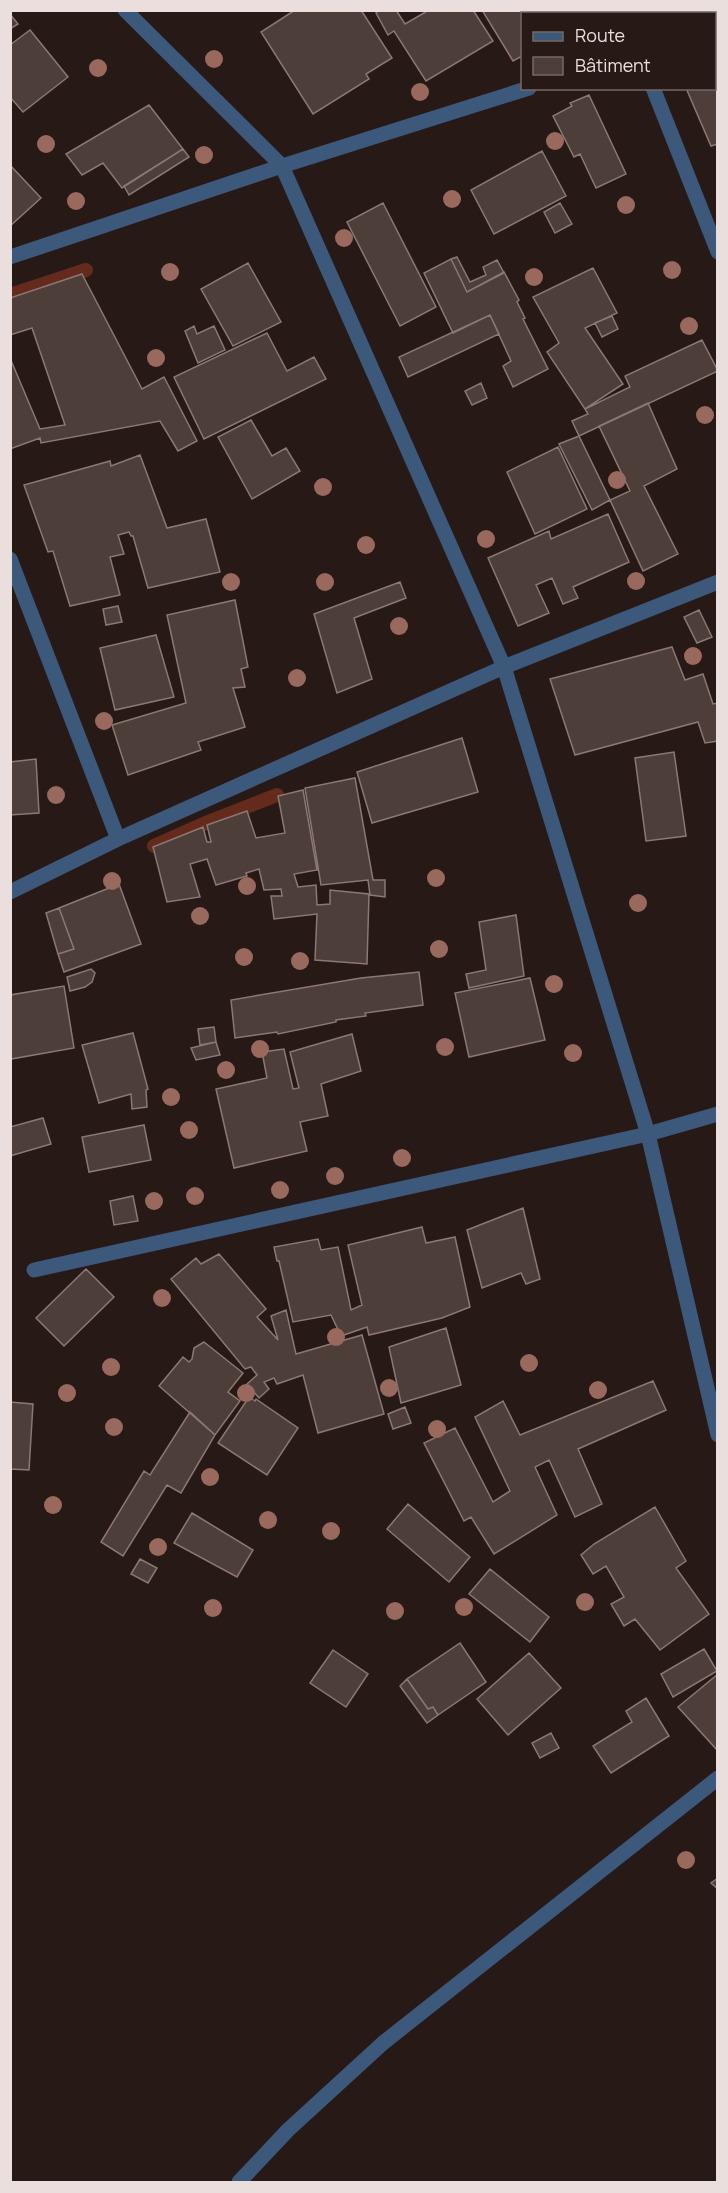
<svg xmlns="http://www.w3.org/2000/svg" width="728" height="2193" viewBox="0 0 728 2193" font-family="Manrope,sans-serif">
<rect width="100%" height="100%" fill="#271916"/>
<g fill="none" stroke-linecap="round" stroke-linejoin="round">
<!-- stream -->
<path stroke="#642a1c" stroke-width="14" d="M 10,295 L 86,270
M 154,846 L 208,822 L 277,795"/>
</g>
<!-- building -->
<path fill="#4e3e3a" stroke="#8a7874" stroke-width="1.5" d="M 295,10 L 361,10 L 392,58 L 366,74 L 369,79 L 313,114 L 261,32 Z
M 380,10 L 396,10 L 405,24 L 429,10 L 473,10 L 493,41 L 426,81 L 394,31 L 388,35 L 376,13 Z
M 482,10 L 547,10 L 549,14 L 522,14 L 522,56 L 513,61 Z
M 10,14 L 18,24 L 10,29 Z
M 30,30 L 68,77 L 23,112 L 10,97 L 10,45 Z
M 718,68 L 718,144 L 711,146 L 686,88 L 714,88 L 714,69 Z
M 589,95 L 626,174 L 596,188 L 580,154 L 574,157 L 553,116 L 572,106 L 570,103 Z
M 149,105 L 183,149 L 122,188 L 103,163 L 82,175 L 66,154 Z
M 183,149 L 189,157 L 129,195 L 124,186 Z
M 542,151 L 566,196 L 494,234 L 471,190 Z
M 10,165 L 41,198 L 10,226 Z
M 383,203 L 436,307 L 400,326 L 347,222 Z
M 560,203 L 572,224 L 555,233 L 544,212 Z
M 457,257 L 470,282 L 486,275 L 483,267 L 497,260 L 504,273 L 467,292 L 451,259 Z
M 451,259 L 467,292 L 504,272 L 519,300 L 517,302 L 525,318 L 523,319 L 548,369 L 513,387 L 503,366 L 511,361 L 490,315 L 453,333 L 424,273 Z
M 248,263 L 281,322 L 233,346 L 201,289 Z
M 593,268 L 617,313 L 585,328 L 623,384 L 585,409 L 547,352 L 559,343 L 533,297 Z
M 82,274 L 142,389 L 164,377 L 197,441 L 178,451 L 160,421 L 41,443 L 40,438 L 10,449 L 10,358 L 40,429 L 65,425 L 32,328 L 10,335 L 10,298 Z
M 490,315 L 499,334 L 408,377 L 399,357 Z
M 612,316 L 618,329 L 602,337 L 595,323 Z
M 194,326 L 197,334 L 214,326 L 225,350 L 198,363 L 185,331 Z
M 267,333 L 287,371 L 314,357 L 326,379 L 204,439 L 174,377 Z
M 702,340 L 718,371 L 579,436 L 572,421 L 588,414 L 585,409 L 630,387 L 625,376 Z
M 481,383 L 487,398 L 472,405 L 465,391 Z
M 648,403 L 677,469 L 644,486 L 678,554 L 643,571 L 610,500 L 630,491 L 599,426 Z
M 251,420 L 272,456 L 286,448 L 300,471 L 252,499 L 218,437 Z
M 579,436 L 610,500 L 592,510 L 559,444 Z
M 558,447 L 587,509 L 535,534 L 507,472 Z
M 140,455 L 167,528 L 206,519 L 220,572 L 148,588 L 133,536 L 131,536 L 129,532 L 118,535 L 124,554 L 110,557 L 120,595 L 70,606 L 53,551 L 48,552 L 24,485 L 110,461 L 111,466 Z
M 608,514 L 629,562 L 573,587 L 578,598 L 563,604 L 552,578 L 536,585 L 549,613 L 518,626 L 488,558 L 549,531 L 551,539 Z
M 400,582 L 406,598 L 354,618 L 372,679 L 337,693 L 314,614 Z
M 235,600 L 248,667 L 241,669 L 245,687 L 233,688 L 245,727 L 198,742 L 201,750 L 128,775 L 112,725 L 186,703 L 167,615 Z
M 118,606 L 122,622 L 106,625 L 103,609 Z
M 699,610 L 712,637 L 697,643 L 684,617 Z
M 156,635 L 174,697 L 115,710 L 100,648 Z
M 672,647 L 685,680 L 703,674 L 713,704 L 718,703 L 718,741 L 705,743 L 698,722 L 575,755 L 550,679 Z
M 462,738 L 478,792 L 372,823 L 357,772 Z
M 674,752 L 686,836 L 646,841 L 635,758 Z
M 36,759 L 39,813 L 10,815 L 10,762 Z
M 355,778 L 373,880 L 385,880 L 385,897 L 370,895 L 368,880 L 321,885 L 305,788 Z
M 303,790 L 317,870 L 294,874 L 298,887 L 316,885 L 317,905 L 330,904 L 330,890 L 369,894 L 367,964 L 315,960 L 317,914 L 274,919 L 271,896 L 282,896 L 281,889 L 264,890 L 259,869 L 246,873 L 247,876 L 216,885 L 207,859 L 190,864 L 200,897 L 167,902 L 153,847 L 203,827 L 207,842 L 211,842 L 207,825 L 247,811 L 256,838 L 285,833 L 278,796 Z
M 119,884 L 141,944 L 64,972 L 58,954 L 74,949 L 59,908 Z
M 59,908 L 74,949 L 58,954 L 46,913 Z
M 516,915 L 524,976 L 469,988 L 466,974 L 486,970 L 479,922 Z
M 91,969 L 95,973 L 92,982 L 85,987 L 70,991 L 67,977 Z
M 419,972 L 423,1005 L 365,1013 L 366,1016 L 336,1020 L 336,1022 L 278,1034 L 277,1032 L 235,1038 L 231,1000 L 361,978 Z
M 530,978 L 545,1040 L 469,1057 L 455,993 Z
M 64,986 L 74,1048 L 11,1059 L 10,995 Z
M 214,1027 L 216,1042 L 200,1045 L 198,1029 Z
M 133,1033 L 148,1089 L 146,1090 L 147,1107 L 132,1109 L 131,1094 L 99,1103 L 82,1045 Z
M 352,1034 L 361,1071 L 321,1084 L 328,1116 L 300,1122 L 307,1151 L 234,1168 L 216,1089 L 267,1078 L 262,1052 L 284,1049 L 293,1089 L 299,1088 L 290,1052 Z
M 216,1042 L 220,1055 L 196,1060 L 191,1048 Z
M 43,1118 L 51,1144 L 10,1156 L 10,1127 Z
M 144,1125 L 151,1160 L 89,1172 L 82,1137 Z
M 133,1196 L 138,1221 L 114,1225 L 110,1201 Z
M 523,1208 L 540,1279 L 526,1284 L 521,1273 L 482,1288 L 467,1230 Z
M 422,1227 L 426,1243 L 455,1237 L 470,1307 L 442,1318 L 369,1335 L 367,1327 L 341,1336 L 331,1315 L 293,1322 L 279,1261 L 277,1261 L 274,1247 L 318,1239 L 321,1250 L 338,1247 L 351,1310 L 362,1305 L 348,1245 Z
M 219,1254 L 266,1309 L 257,1317 L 278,1340 L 271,1316 L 286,1310 L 296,1354 L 362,1335 L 384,1414 L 318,1433 L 303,1375 L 277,1384 L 274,1378 L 264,1382 L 269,1389 L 259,1398 L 247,1384 L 257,1375 L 251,1367 L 245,1369 L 171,1279 L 196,1258 L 201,1264 Z
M 86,1269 L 114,1297 L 64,1346 L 36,1318 Z
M 446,1328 L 461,1385 L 401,1403 L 389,1347 Z
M 204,1342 L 243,1373 L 228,1392 L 240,1401 L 215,1435 L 159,1386 L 183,1357 L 189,1362 L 192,1359 L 194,1348 Z
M 653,1381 L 666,1410 L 578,1449 L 602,1504 L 575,1517 L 549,1460 L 535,1467 L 557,1515 L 494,1554 L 471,1517 L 464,1521 L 424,1443 L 455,1428 L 493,1502 L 510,1491 L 475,1417 L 503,1401 L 520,1435 Z
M 249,1397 L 255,1401 L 256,1399 L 298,1428 L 267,1475 L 218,1443 Z
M 10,1402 L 33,1404 L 29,1470 L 10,1469 Z
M 405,1407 L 411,1423 L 393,1429 L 388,1414 Z
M 190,1412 L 215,1435 L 181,1493 L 167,1485 L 123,1556 L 101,1542 L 144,1471 L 150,1475 Z
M 408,1504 L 470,1557 L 449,1582 L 387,1529 Z
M 655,1507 L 686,1561 L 676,1568 L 709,1614 L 660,1650 L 635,1619 L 624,1626 L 611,1604 L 624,1597 L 606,1566 L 593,1574 L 581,1555 L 594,1544 Z
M 192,1513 L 253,1550 L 237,1577 L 174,1543 Z
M 140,1559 L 157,1568 L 148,1583 L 131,1574 Z
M 490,1569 L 549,1617 L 530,1642 L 469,1594 Z
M 460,1643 L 486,1682 L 438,1715 L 433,1707 L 428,1709 L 407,1679 Z
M 704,1649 L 717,1671 L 673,1697 L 661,1674 Z
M 333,1650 L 368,1674 L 346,1707 L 310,1683 Z
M 529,1653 L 561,1688 L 508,1735 L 477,1699 Z
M 718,1674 L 718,1751 L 678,1707 Z
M 407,1679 L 428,1709 L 433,1707 L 438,1715 L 427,1723 L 400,1686 Z
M 646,1698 L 669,1736 L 611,1773 L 593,1746 L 632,1722 L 626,1711 Z
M 551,1733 L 559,1748 L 540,1758 L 532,1743 Z
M 718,1878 L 718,1889 L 711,1883 Z"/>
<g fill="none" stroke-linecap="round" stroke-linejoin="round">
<!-- street -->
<path stroke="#3c587b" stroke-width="15" d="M 125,10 L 282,166 L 504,667 L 648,1134 L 718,1435
M 610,10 L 612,14
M 714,17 L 718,15
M 653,88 L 718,252
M 10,257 L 282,166 L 529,88
M 10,559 L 118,839 L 504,667 L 718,582
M 10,892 L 118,839
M 34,1270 L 648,1134 L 718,1114
M 239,2182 L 288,2130 L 383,2043 L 718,1778"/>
</g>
<!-- trees -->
<g fill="#98695c">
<circle cx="214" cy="59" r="9"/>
<circle cx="98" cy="68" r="9"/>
<circle cx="420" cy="92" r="9"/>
<circle cx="555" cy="141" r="9"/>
<circle cx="46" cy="144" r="9"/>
<circle cx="204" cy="155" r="9"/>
<circle cx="452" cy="199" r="9"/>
<circle cx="76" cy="201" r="9"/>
<circle cx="626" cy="205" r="9"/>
<circle cx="344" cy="238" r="9"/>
<circle cx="672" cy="270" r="9"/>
<circle cx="170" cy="272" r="9"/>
<circle cx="534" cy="277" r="9"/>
<circle cx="689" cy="326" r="9"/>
<circle cx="156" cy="358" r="9"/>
<circle cx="705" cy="415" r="9"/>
<circle cx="617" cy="480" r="9"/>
<circle cx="323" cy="487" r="9"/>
<circle cx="486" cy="539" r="9"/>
<circle cx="366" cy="545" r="9"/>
<circle cx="636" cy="581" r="9"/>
<circle cx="231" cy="582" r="9"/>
<circle cx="325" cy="582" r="9"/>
<circle cx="399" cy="626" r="9"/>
<circle cx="693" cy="656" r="9"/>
<circle cx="297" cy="678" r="9"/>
<circle cx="104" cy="721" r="9"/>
<circle cx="56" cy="795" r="9"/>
<circle cx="436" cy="878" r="9"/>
<circle cx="112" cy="881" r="9"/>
<circle cx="247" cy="886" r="9"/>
<circle cx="638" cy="903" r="9"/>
<circle cx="200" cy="916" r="9"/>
<circle cx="439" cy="949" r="9"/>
<circle cx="244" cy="957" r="9"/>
<circle cx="300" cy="961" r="9"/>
<circle cx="554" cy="984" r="9"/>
<circle cx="445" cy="1047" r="9"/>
<circle cx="260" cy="1049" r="9"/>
<circle cx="573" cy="1053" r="9"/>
<circle cx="226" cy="1070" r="9"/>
<circle cx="171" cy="1097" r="9"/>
<circle cx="189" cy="1130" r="9"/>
<circle cx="402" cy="1158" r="9"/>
<circle cx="335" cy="1176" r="9"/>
<circle cx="280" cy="1190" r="9"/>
<circle cx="195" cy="1196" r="9"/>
<circle cx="154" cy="1201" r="9"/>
<circle cx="162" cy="1298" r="9"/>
<circle cx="336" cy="1337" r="9"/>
<circle cx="529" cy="1363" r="9"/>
<circle cx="111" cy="1367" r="9"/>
<circle cx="389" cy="1388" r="9"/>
<circle cx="598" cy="1390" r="9"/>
<circle cx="67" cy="1393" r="9"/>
<circle cx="246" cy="1393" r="9"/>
<circle cx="114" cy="1427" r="9"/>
<circle cx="437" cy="1429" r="9"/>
<circle cx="210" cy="1477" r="9"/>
<circle cx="53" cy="1505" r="9"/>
<circle cx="268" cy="1520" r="9"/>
<circle cx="331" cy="1531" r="9"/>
<circle cx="158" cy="1547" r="9"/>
<circle cx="585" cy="1602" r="9"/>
<circle cx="464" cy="1607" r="9"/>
<circle cx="213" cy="1608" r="9"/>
<circle cx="395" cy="1611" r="9"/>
<circle cx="686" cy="1860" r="9"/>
</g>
<!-- border -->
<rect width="728" height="2193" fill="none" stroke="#eadfdd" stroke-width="24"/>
<!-- legend -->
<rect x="521" y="12" width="195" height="78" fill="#271916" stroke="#756866" stroke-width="1.5"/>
<rect x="533" y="32" width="30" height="9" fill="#3c587b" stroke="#756866" stroke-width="1.5"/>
<text x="575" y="42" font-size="18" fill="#eadfdd">Route</text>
<rect x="533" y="57" width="30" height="18" fill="#4e3e3a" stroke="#756866" stroke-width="1.5"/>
<text x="575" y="72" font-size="18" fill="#eadfdd">Bâtiment</text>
</svg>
